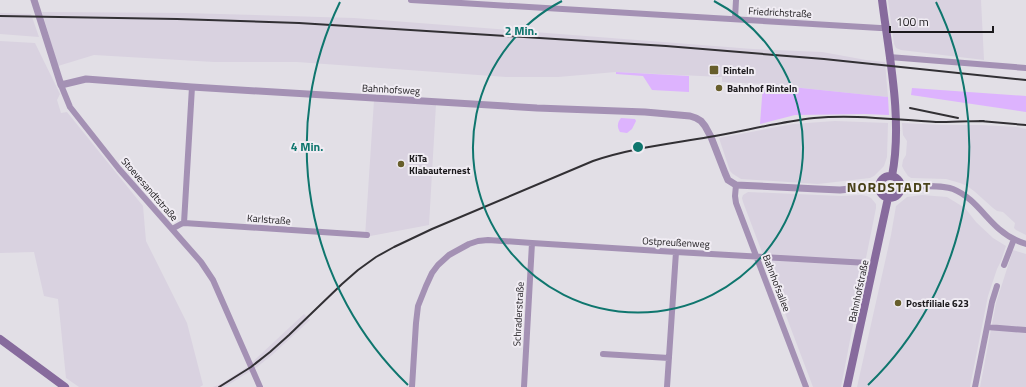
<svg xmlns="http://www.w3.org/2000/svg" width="1026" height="387" viewBox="0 0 1026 387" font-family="'Titillium Web',sans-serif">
<rect width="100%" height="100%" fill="#e2dfe6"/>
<!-- built -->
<path fill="#d9d2e0" d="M 888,0 L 981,0 L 984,60 L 901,50 L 896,48 L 894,44 Z
M 42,12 L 184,13 L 354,18 L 753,49 L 822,52 L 866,60 L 885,62 L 888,97 L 763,84 L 722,82 L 722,77 L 616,72 L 558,77 L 506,77 L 297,62 L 214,62 L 94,55 L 58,66 Z
M 0,13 L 31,14 L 39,37 L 0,34 Z
M 0,41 L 35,43 L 60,94 L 57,100 L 61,113 L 67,112 L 143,206 L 146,241 L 187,323 L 203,385 L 200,387 L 79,387 L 66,378 L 58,299 L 44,296 L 34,252 L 0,253 Z
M 374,100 L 436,104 L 429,225 L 365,237 Z
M 835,121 L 888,123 L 887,157 L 884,166 L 874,176 L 870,178 L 818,184 L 741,179 L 733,174 L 730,171 L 719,138 L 793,124 Z
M 902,123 L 942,125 L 981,125 L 1017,127 L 1026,129 L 1026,235 L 1016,230 L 1014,228 L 1015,223 L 1003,212 L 997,211 L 993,208 L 974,191 L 967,186 L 960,183 L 946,179 L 911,178 L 908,176 L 904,170 L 902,166 L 903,160 L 906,155 L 907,141 L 903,135 Z
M 748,192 L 841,196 L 861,195 L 867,196 L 871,198 L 876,204 L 876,208 L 863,273 L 841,387 L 813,387 L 743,202 L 742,198 L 743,195 Z
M 922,195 L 947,197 L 965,208 L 976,222 L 993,238 L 1006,246 L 1001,261 L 997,269 L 988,296 L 970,387 L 857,387 L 891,235 L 896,206 L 907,197 Z
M 1013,250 L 1026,254 L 1026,387 L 980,387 L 996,303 Z
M 304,314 L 310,320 L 272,355 L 257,367 L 228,385 L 224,387 L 213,387 L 221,384 L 247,367 Z"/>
<!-- green -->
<path fill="#ddb3fe" d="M 616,72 L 689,76 L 689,92 L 652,90 L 643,76 L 616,74 Z
M 763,84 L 888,97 L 889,115 L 865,114 L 795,115 L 760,124 Z
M 912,88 L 1026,96 L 1026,112 L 911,95 Z
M 621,118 L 635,119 L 636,121 L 632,129 L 627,133 L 620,132 C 617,127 617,123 621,118 Z"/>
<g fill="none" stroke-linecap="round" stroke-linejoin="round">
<!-- minor -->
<path stroke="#a491b4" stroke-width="6" d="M 411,0 L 880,28 L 885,28
M 735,19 L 736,0
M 889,57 L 1026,68
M 61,85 L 70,107 L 119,169 L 201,262 L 213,280 L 260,387
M 736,185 L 735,196 L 736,203 L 806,387
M 901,187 C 916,187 940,184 953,189 C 973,197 984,216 999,229 C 1007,236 1016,241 1026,244
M 184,223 L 192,87
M 172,229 L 181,224 L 184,223 L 367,235
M 1004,265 L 1014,239
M 987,327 L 1026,330
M 603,354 L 669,358
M 412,387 L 416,323 L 418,306 L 426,286 L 432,273 L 438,265 L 449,255 L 469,244 L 478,241 L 488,240 L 532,243 L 676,252 L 868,263 L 874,265
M 524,387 L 532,243
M 667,387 L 676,252
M 975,387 L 992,302 L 997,286"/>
<!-- tertiary -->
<path stroke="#a491b4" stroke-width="7" d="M 34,0 L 61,85 L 86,79 L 192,87 L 537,108 L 645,112 L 690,116 L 696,118 L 701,121 L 705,126 L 711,137 L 725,173 L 728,180 L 736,185 L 818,189 L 840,190 L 878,186"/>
<!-- secondary -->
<path stroke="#876b9d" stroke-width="8" d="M 882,0 C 889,56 903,120 892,176
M879 187a11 11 0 1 1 22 0a11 11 0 1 1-22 0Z
M 0,339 L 65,387
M 847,387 L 888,198"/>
<!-- rail -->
<path stroke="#323034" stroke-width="2" d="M 0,16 L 177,19 L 299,23 L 666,46 L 824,59 L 1026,80
M 910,108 L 958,118
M 980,121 L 1026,125
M 219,387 L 251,367 L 270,352 L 289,335 L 342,284 L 358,270 L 376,257 L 394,247 L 432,229 L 593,161 C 631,148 670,144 709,137 C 744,131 779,122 814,118 C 855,114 895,120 936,122 C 952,122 968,121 984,121"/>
</g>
<!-- distance rings -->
<g fill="none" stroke="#0f766e" stroke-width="2">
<path d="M714 1A165 165 0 1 1 562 1"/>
<path d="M408 385A331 331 0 0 1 340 2M936 2A331 331 0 0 1 868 385"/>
</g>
<!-- markers -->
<g fill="#675e2b" stroke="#f0ecf3" stroke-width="1.5">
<rect x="709" y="65" width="10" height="10" rx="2"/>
<circle cx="719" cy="88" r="4"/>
<circle cx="401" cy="164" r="4"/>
<circle cx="898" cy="303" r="4"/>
</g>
<g text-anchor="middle" stroke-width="4" stroke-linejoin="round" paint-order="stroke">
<!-- street labels -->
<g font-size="10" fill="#1b191c" stroke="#f0ecf3">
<text transform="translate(780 12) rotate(3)" y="4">Friedrichstraße</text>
<text transform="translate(391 89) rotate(3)" y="4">Bahnhofsweg</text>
<text transform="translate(150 189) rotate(49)" y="4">Stoevesandtstraße</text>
<text transform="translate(269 219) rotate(4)" y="4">Karlstraße</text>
<text transform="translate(676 242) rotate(3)" y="4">Ostpreußenweg</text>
<text transform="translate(777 283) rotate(69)" y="4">Bahnhofsallee</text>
<text transform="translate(858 291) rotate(-78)" y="4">Bahnhofstraße</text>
<text transform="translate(518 314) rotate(-87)" y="4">Schraderstraße</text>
</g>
<!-- poi labels -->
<g font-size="10" font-weight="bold" fill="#1b191c" stroke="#f0ecf3" text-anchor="start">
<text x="723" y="74">Rinteln</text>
<text x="727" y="92">Bahnhof Rinteln</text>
<text x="409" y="162">KiTa<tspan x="409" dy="12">Klabauternest</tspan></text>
<text x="906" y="307">Postfiliale 623</text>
</g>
<!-- district labels -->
<g font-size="14" font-weight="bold" letter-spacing="1" fill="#484118" stroke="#f0ecf3">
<text x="889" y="192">NORDSTADT</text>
</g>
</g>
<circle cx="638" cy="147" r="6" fill="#0f766e" stroke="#f0ecf3" stroke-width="2"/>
<g font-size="12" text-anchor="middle" font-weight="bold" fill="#0f766e" stroke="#f0ecf3" stroke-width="4" stroke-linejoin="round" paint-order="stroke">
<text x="521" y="35">2 Min.</text>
<text x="307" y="151">4 Min.</text>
</g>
<!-- scale -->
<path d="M890 26v6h103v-6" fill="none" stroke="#1b191c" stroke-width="2"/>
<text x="896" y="26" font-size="12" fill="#1b191c" stroke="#f0ecf3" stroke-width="3" paint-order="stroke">100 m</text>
</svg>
